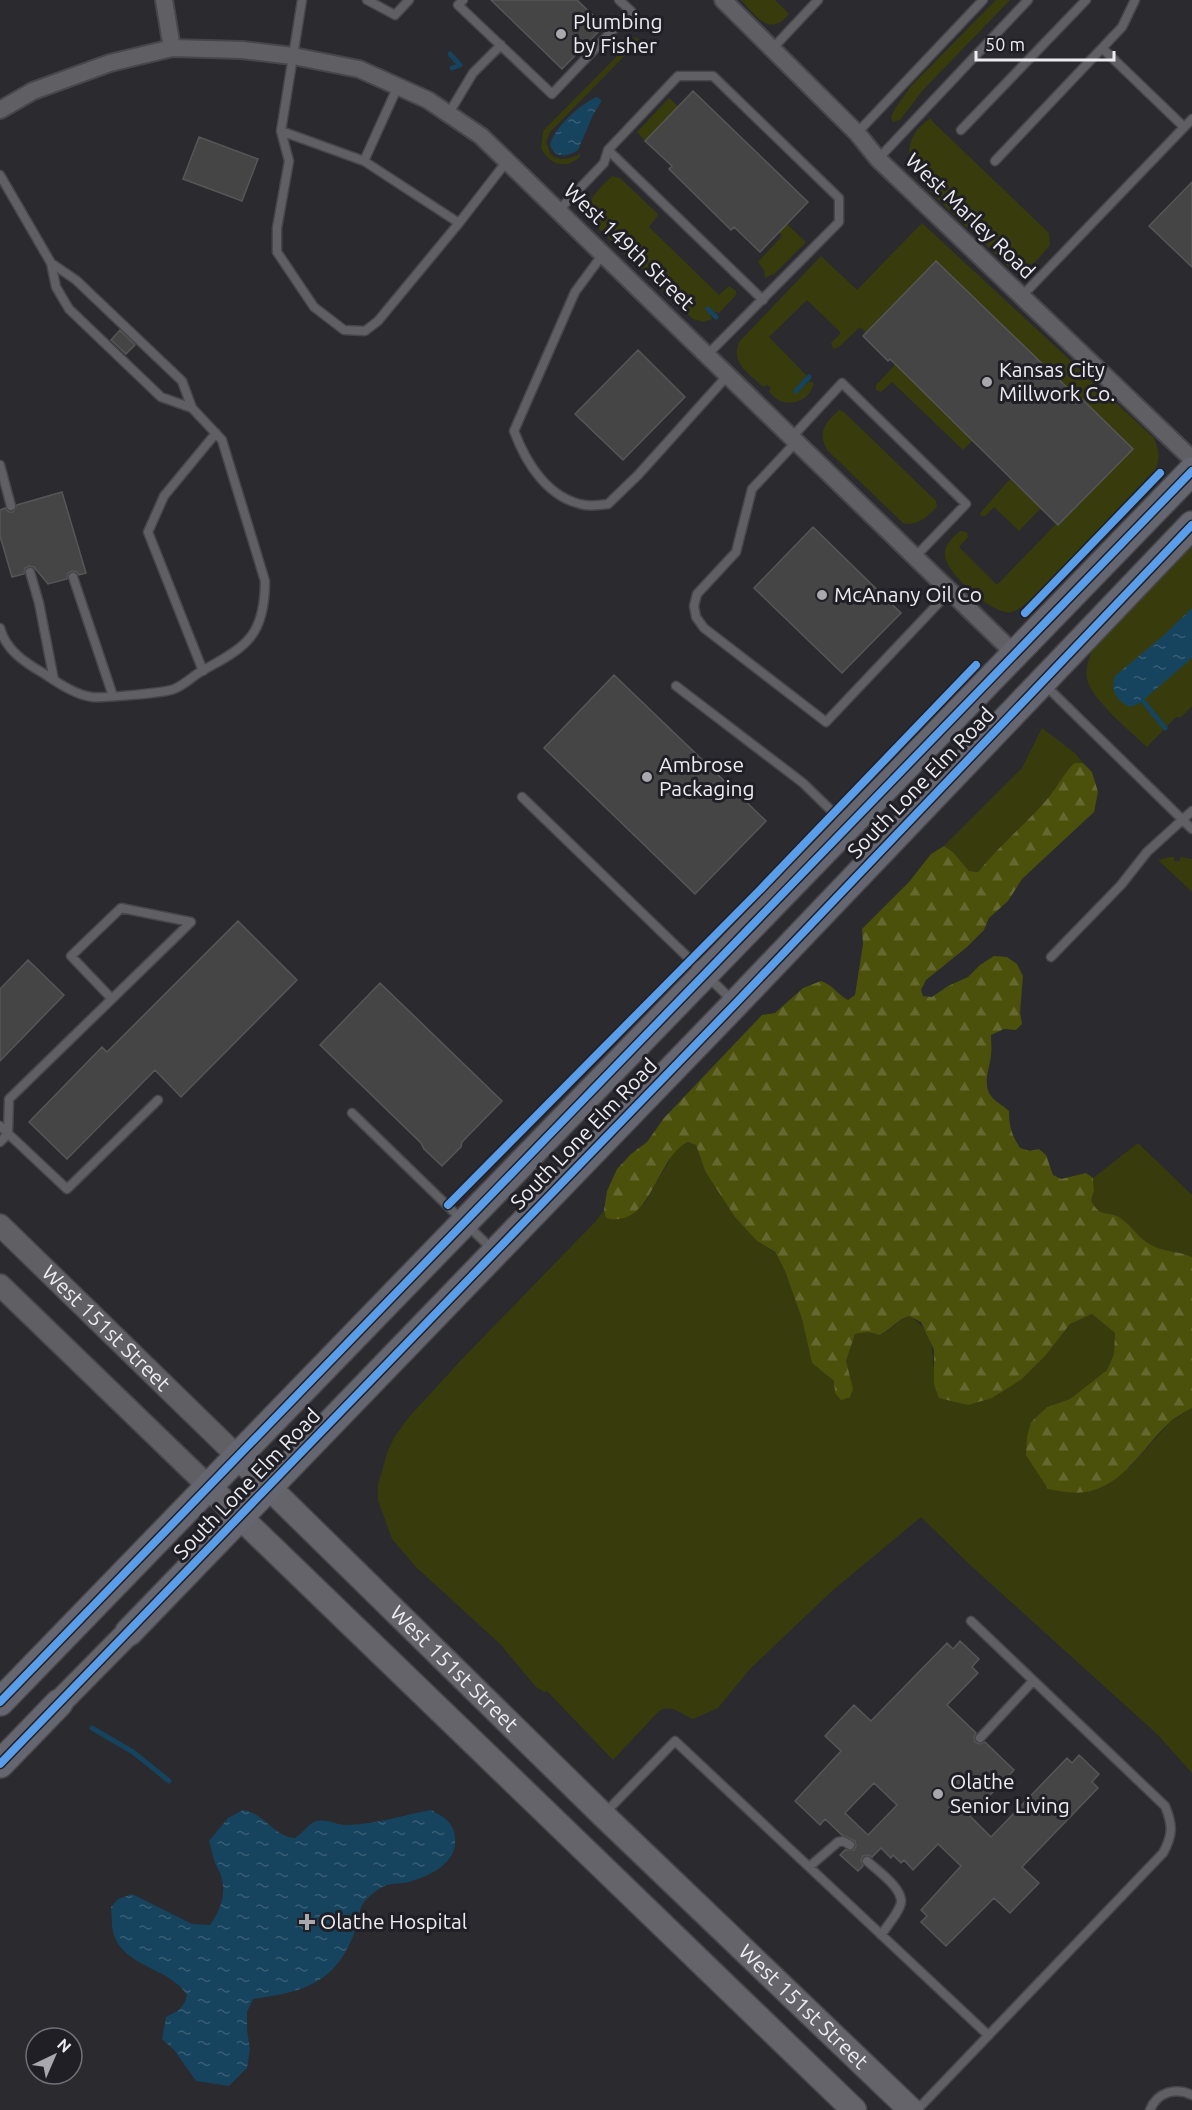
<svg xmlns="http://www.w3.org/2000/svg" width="1192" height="2110" viewBox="0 0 1192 2110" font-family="Ubuntu,sans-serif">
<defs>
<pattern id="forest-firs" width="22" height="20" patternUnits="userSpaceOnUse" patternTransform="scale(1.5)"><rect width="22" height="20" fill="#4b500b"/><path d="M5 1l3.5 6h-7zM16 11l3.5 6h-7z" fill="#65692f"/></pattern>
<pattern id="water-ripples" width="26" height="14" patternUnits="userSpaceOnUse" patternTransform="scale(1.5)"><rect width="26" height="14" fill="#16435d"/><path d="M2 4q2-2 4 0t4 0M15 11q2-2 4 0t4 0" fill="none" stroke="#385e75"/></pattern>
</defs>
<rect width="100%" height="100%" fill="#2a2a2f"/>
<!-- green -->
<path fill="#383c0d" d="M 741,0 L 775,0 L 789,14 C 769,38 756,16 741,0 Z
M 996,0 L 1010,0 L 923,90 L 900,120 L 893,122 L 891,117 L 896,107 L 911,86 Z
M 636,37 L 639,39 L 638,42 L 550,132 L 546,142 L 551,155 C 561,162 569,159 580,154 L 580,157 C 565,170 550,165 541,148 L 543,131 Z
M 669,98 L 679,107 L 645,141 L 637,132 Z
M 929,119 L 933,119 L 932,121 L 1049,233 L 1050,245 C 1040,257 1028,274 1011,269 C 992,250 972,232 953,214 C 927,188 884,152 929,119 Z
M 612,176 L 620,178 L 658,214 L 657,217 L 649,227 L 719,295 L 729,286 L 736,291 L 736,295 L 719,313 L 713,311 L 710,314 L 712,319 L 703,322 L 693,319 L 652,281 L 648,275 L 650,271 L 647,268 L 644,271 L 639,268 L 592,222 C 581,202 599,190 612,176 Z
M 922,223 L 1154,438 C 1159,450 1160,457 1156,469 L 1035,596 C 1028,601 1020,610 1012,612 C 994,617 943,571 945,554 C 945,543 954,537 960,531 L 967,532 L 968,537 L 959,547 L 997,585 L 1057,523 L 1059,525 L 1133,449 L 1083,399 L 1081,401 L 866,333 L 860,327 L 839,347 L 834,349 L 832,346 L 831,343 L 841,333 L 807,300 L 769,337 L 807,376 L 794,391 L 797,393 L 809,381 L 814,383 C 809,405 781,410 769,391 L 771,388 L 767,385 L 764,387 L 761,385 C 748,373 729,361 740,341 L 821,256 L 857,290 Z
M 787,224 L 806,242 L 774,274 L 765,278 L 764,270 L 758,262 L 782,236 L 779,232 Z
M 896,364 L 974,439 L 963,450 L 892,382 L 881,392 L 876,390 L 876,385 Z
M 839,410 L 844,412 L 936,501 L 937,507 C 927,517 919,525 904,524 L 827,450 C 817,432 825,423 839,410 Z
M 1010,479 L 1041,508 L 1019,531 L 994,507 L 985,516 L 981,516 L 980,513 Z
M 1192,543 L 1192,706 L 1181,717 L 1176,717 L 1147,747 C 1132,733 1091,699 1087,679 C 1084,667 1091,654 1096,643 Z
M 1042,728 L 1075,753 L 1083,763 L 1074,763 C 1062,776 1055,791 1043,804 C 1022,827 998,847 978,872 L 969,871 L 953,852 L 944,846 L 1022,768 Z
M 1170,857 L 1174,857 L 1174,861 L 1180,861 L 1180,857 L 1192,859 L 1192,892 L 1158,860 Z
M 688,1142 L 696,1145 L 705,1171 L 757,1241 L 775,1253 L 785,1271 L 802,1319 L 812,1363 L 834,1381 L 835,1393 L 848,1373 L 846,1361 L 855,1334 L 868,1332 L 881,1335 C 892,1329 898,1320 909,1316 C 928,1326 934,1346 933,1366 L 1022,1379 L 1046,1355 L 1070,1324 L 1092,1314 L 1115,1333 L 1114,1354 L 1107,1370 L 1070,1399 L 1047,1407 L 1031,1422 L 1039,1474 L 1048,1489 L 1093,1491 L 1131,1466 L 1170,1422 L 1192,1408 L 1192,1773 L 1157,1734 L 969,1564 L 921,1517 L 832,1591 L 750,1669 L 718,1708 L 693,1719 C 680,1714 673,1704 659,1711 L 613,1760 L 547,1691 L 544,1692 L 536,1687 L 500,1644 L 416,1567 L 392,1539 L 378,1500 L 378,1485 L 388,1450 L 395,1436 L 409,1417 L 463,1358 L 596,1221 L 604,1210 L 606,1218 L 645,1203 L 677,1147 Z
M 1138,1143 L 1192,1195 L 1192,1257 C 1179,1251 1164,1252 1150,1245 C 1139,1239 1132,1226 1122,1219 C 1109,1209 1100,1220 1091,1200 L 1094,1191 L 1093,1178 Z"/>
<!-- forest -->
<path fill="url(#forest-firs)" d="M 1074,763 L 1083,763 L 1092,772 L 1098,792 L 1094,812 L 1022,879 L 1008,901 L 989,918 L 984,930 L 967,947 L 926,980 L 921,990 L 923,996 L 932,997 L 948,986 L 968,977 L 980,965 L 994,956 L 1007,957 L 1017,964 L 1023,976 L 1020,1012 L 1022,1024 L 1016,1030 L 1004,1029 L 991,1035 C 991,1042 992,1048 991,1055 C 990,1067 982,1084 991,1096 C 995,1102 1003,1105 1009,1111 C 1009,1127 1012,1135 1020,1148 L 1030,1151 L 1039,1149 L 1046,1155 L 1053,1175 L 1061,1179 L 1086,1173 L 1093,1178 L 1094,1191 L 1091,1200 C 1100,1220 1109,1209 1122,1219 C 1133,1227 1139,1239 1151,1245 C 1164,1252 1179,1251 1192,1257 L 1192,1408 C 1184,1413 1175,1417 1169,1423 C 1144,1446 1128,1479 1094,1490 C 1080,1495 1062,1492 1048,1489 L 1026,1455 L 1027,1437 L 1031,1422 L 1047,1407 L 1070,1399 L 1107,1370 L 1114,1354 L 1115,1333 L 1092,1314 L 1070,1324 L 1046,1355 L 1022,1379 L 992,1398 L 968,1405 L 939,1398 L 934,1384 L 934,1350 L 921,1322 L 909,1316 C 897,1320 891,1329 880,1335 L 868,1332 L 855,1334 L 846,1361 L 853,1389 L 850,1397 L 841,1400 L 835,1393 L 834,1381 L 812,1363 L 802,1319 L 785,1271 L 775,1252 L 757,1241 L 735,1217 L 705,1171 L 696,1145 L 688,1142 C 656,1156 652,1230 606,1218 L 604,1210 L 607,1191 L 617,1169 L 631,1154 L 647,1142 L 664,1118 L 762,1015 L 775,1013 L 803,988 L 821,981 C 833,985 837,994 848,1000 L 855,995 L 863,944 L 862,929 L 909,882 L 931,854 L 944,846 L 953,852 L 969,871 L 978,872 C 998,847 1022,827 1043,804 C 1055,791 1062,776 1074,763 Z"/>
<!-- water -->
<path fill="url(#water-ripples)" d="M 597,97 L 601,100 L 601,102 L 593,115 L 578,150 C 567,157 555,159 550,145 C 553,129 581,103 597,97 Z
M 1192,608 L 1192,658 L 1140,703 L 1130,707 C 1116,700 1110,691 1115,676 L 1164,635 Z
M 243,1810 C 266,1814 273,1836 295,1838 C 302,1834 306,1827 312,1823 C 324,1816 337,1826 348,1825 C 376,1824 404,1815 431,1810 C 444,1817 455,1823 455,1839 C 457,1864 429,1876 409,1882 C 402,1884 394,1883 387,1885 C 380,1887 373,1893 368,1898 C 358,1906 359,1919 355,1931 C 336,1984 303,1992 253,1999 L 247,2012 L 247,2030 L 250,2049 L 247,2068 L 229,2086 L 196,2081 L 174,2050 L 162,2039 L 166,2017 C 178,2011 184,2008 187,1995 C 171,1969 130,1968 116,1940 C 111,1931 112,1917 111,1907 L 118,1899 L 132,1894 L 192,1924 L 210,1925 C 220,1911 227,1894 221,1876 C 220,1872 217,1868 215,1863 C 212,1856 212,1848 209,1841 L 228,1818 Z"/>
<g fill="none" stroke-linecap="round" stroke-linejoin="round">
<!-- stream -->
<path stroke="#16435d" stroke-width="5" d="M 450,54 L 460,65 L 452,68
M 708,309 L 716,317
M 796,391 L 809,377
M 1143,701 L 1165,728
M 92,1728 L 133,1752 L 169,1781"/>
</g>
<!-- building -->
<path fill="#464546" stroke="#575657" stroke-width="1.5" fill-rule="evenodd" d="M 491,0 L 577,0 L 604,26 L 562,69 Z
M 693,91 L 808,202 L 760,252 L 734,227 L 731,230 L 669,169 L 672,166 L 645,141 Z
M 199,137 L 258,159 L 242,201 L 183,179 Z
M 1192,182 L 1192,267 L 1149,226 Z
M 936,261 L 1081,401 L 1082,399 L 1133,449 L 1058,525 L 890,359 L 888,361 L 863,336 Z
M 120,330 L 135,345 L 126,354 L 111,340 Z
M 638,350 L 685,397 L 623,460 L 575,414 Z
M 62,492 L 86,573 L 79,575 L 77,572 L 72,571 L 68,573 L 67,579 L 48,584 L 34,567 L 29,566 L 25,568 L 24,574 L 12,577 L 0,536 L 0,510 L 5,508 L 9,512 L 13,512 L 17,505 Z
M 813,527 L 901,613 L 842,673 L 754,588 Z
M 614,675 L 766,821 L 695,894 L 544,748 Z
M 238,921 L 297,980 L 181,1097 L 155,1070 L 67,1159 L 29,1122 L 102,1047 L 107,1052 Z
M 28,960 L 64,995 L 0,1061 L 0,989 Z
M 380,983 L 502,1101 L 462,1142 L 461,1147 L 442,1166 L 424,1149 L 421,1143 L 320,1045 Z
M 960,1641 L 979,1659 L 972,1667 L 978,1673 L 947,1705 L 976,1733 L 974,1737 L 975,1742 L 979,1744 L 985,1742 L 1014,1770 L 970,1816 L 991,1837 L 1067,1758 L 1072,1763 L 1079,1755 L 1099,1774 L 1092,1782 L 1098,1788 L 1022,1867 L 1039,1883 L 1010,1913 L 994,1898 L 946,1946 L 921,1922 L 927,1916 L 921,1910 L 961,1866 L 938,1844 L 913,1870 L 904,1860 L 901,1863 L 893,1855 L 891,1858 L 881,1848 L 872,1857 L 868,1855 L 863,1856 L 861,1860 L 863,1866 L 858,1871 L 840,1855 L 845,1850 L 854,1850 L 856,1846 L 855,1841 L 842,1835 L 825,1819 L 820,1825 L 795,1801 L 841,1751 L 825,1736 L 854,1705 L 871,1721 L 947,1643 L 953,1649 ZM 874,1783 L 897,1805 L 868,1835 L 845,1813 Z"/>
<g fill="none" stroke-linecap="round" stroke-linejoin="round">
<!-- service casing -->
<g stroke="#47464b" stroke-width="11">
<path id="service" d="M 302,0 L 281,131 L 289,161 L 277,228 L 277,252 L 314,307 L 344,330 L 365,331 L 378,321 L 459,223 L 507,161
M 367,0 L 395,15 L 409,0
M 463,0 L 458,5 L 552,94 L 631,11 L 619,0
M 1102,48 L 1184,127
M 772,49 L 818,0
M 449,113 L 473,73 L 501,45
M 961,130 L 1086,0
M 281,131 L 364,161 L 459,223
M 857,133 L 983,0
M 608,150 L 763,300
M 878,159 L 1028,0
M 364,161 L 398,86
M 995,161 L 1122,27 L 1135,0
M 0,175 L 51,263 L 56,287 L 69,309 L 161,397 L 192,408 L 222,440 L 265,581 C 265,602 262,626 247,641 C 234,655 213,664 197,674 C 190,679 182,686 174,689 C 165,693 103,698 92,697 C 75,695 57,682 43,673 C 24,662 6,650 0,628
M 559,210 L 604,163 L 608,150 L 678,76 L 713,76 L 839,198 L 839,222 L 707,355
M 603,254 L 575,292 L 514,431 C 526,463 548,499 585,505 C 592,506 601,505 608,504 L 638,475 L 728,375
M 51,263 L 76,280 L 182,381 L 192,408
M 1021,297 L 1192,119
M 792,437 L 842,383 L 966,504 L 915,557
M 796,442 L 752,489 L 736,552 L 697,594 L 694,606 L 696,617 L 704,628 L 826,722 L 950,591
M 0,465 L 11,506
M 30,572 L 39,603 L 54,680
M 73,577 L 113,696
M 203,671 L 148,532 L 164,496 L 216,433
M 1045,685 L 1192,829
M 676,686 L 803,783 L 845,824
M 522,797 L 733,1001
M 1051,957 L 1121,885 L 1147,852 L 1192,811
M 352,1113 L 494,1251
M 0,1126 L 67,1189 L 158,1100
M 0,1142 L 8,1134 L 9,1099 L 191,922 L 121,908 L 71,956 L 112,999
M 980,1738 L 1033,1681
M 604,1814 L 675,1741 L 988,2035
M 867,1861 C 878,1871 907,1891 900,1906 C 896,1916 887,1926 881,1935
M 809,1867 L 838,1842 L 843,1841 L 850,1845
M 917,2110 L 1163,1853 C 1173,1835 1173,1825 1165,1806 L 971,1621
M 1150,2110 C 1157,2092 1176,2087 1192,2095"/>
</g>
<!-- minor casing -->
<g stroke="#47464b" stroke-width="20">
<path id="minor" d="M 164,0 L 172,48
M 723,0 L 857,133 L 878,159 L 1192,459
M 0,110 L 33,91 L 110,63 L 172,48 L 242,50 L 293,56 L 359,69 L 428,100 L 481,136 L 1015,654"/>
</g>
<!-- tertiary casing -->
<g stroke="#47464b" stroke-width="24">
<g id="tertiary">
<path id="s1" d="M 0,1225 L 237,1456"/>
<path d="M 0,1285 L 208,1486"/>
</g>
</g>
<!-- secondary casing -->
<g stroke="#47464b" stroke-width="27">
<g id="secondary">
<path id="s2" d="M 237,1456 L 603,1815 L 911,2110"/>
<path d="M 208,1486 L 854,2110"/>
<path d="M 59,1703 L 129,1632"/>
</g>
</g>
<!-- primary casing -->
<g stroke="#47464b" stroke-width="30">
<path id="primary" d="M 129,1632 L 735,1004 L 1192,525
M 0,1702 L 1192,471
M 0,1764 L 59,1703"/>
</g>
<!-- service -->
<use href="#service" stroke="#606064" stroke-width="8"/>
<!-- minor -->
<use href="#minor" stroke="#606064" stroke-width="16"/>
<!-- tertiary -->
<use href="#tertiary" stroke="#606064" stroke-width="21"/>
<!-- secondary -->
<use href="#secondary" stroke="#64646a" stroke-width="24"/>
<!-- primary -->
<use href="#primary" stroke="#666670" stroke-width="27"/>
<!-- cycleway casing -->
<g stroke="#201f26" stroke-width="11">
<path id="cycleway" d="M 1025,613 L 1160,473
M 448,1205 L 759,891 L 976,665
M 0,1702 L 1192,471
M 0,1764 L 735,1004 L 1192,525"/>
</g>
<!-- cycleway -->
<use href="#cycleway" stroke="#5a9eea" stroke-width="8"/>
</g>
<!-- markers -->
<g fill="#a8a8ad" stroke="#201f26" stroke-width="2">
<circle cx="561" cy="34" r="6"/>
<circle cx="987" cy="382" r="6"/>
<circle cx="822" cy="595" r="6"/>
<circle cx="647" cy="777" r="6"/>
<circle cx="938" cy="1794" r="6"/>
<path d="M304 1913h6v6h6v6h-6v6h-6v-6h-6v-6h6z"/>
</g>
<g text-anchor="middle" stroke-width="6" stroke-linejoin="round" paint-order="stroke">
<!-- poi labels -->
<g font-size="21" fill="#ececf1" stroke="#201f26" text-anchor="start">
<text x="573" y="29">Plumbing<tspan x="573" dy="24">by Fisher</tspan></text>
<text x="999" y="377">Kansas City<tspan x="999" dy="24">Millwork Co.</tspan></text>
<text x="834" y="602">McAnany Oil Co</text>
<text x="659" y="772">Ambrose<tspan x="659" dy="24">Packaging</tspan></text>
<text x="950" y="1789">Olathe<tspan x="950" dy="24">Senior Living</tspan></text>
<text x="320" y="1929">Olathe Hospital</text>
</g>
<!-- street labels -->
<g font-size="21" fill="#ececf1" stroke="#201f26">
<text transform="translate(970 216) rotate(44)" y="7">West Marley Road</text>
<text transform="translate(629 247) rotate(44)" y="7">West 149th Street</text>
<text transform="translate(921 783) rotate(-46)" y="7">South Lone Elm Road</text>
<text transform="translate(584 1134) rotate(-46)" y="7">South Lone Elm Road</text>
<text dy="7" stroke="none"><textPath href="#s1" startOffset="148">West 151st Street</textPath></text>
<text transform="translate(247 1484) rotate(-46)" y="7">South Lone Elm Road</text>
<text dy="7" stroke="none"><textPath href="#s2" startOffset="304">West 151st Street</textPath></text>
<text dy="7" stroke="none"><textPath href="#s2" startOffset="790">West 151st Street</textPath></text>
</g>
</g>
<!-- north arrow -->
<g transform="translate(54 2056) rotate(44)"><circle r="28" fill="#201f26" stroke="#727177" stroke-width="1.5"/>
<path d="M0-4.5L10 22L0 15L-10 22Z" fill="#a8a8ad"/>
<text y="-9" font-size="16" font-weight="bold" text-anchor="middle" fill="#ececf1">N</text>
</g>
<!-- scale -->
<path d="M976 51v9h138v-9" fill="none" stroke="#ececf1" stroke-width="3"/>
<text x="985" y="51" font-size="18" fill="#ececf1" stroke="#201f26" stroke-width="4.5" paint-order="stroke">50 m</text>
</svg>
